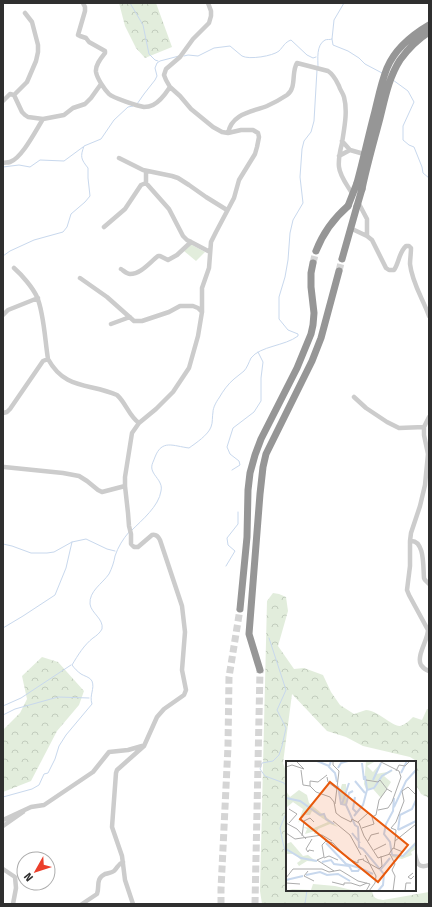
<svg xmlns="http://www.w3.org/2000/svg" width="432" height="907" viewBox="0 0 432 907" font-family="'Fira Sans',sans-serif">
<defs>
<pattern id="forest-crowns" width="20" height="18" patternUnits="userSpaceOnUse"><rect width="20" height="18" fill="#e2eddc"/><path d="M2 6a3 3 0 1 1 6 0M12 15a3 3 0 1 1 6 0" fill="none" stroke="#c2ccbd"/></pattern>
</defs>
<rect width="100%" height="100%" fill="#fff"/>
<!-- forest -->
<path fill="url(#forest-crowns)" d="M 119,3 L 156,3 L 172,47 L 145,58 L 136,48 L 125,26 Z
M 273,593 L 279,594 L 286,597 L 288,611 L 278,646 L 294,669 L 304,668 L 323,675 L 331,692 L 340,705 L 354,714 C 358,713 362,711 366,710 C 377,710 393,727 400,726 C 405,725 410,720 413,717 L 422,720 L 427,709 L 429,709 L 429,798 L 421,794 L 416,785 L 415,760 L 410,757 L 363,746 L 346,737 L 327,731 L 292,694 L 283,763 L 287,774 L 287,890 L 372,890 C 373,898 376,899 383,900 L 429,892 L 429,904 L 262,904 L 260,891 L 267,601 Z
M 42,657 L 58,662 L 84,691 L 79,705 L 57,731 L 31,781 L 3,792 L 3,730 L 20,713 L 27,699 L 22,676 Z"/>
<!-- garden -->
<path fill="#e2eddc" d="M 190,244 L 205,252 L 196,261 L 184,251 Z"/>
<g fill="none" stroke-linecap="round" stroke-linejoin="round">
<!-- stream -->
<path stroke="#c8d8ed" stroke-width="1" d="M 130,3 L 143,25 L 149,54 L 155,60 L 158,61
M 332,39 L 333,45 L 348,51 L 359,58 L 365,64 L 382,73
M 184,56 L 188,55 L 198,56 L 214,48 L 230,46 C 234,49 238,53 242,56 C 249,60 273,56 279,51 C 283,47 285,42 291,40 L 307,55 L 313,58 L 316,57
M 318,67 C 318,59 316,45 325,40 C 327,39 330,40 332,39 L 334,20 L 344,3
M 393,80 L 408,91 L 414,102 L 403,126 L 403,140 L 409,145 L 414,147 L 422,167 L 423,173 L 429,178
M 137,104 L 144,94 L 155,80 L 157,76 L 155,68 L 157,63 L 160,61 L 179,56
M 3,167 L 19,165 L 30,167 L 40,160 L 64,161 L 83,147
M 3,256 L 10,251 L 34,240 L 63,232 L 67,227 L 71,214 L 85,202 L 90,196 L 88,178 L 88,168 C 81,159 80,157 84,146 L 101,139 L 114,120 L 128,107 L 133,106
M 232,470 L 240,465 L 239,461 L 230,454 L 227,447 L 233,428 L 254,412 L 261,401 L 261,378 L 263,362 L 258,352
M 132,530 C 142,520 159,506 161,491 C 163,483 156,478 153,472 C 150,466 153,463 155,457 C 162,439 173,446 189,448 C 196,443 208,435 211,427 C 213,422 212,417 213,412 C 213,408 216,402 219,398 C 223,391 228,384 234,379 C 237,376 241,374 244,371 C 247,368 249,362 251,358 C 260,346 285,346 298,336 L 298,334 L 288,330 L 279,319 L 279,297 L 285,277 L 288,260 L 290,233 L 293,220 L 303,203 L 300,177 L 302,149 L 304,141 L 311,132 L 314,121 L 317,70
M 3,544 L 12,546 L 31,553 L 47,553 L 54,552 L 72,542 L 86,539 L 107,549 L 115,551
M 226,566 L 235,551 L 228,545 L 227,538 L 238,524 L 238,512
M 3,628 L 23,616 L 55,595 L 66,568 L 72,542
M 269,638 L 286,690 L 277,710 L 286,728 L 282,746 L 279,755 L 273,761 L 262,763 L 260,769 L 265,776 L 284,783 L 287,787
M 3,706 L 21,698 L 71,665
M 3,715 L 15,709 L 58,697 L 89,698
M 3,797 L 32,789 L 39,785 L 44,774 L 48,773 L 55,759 L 59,746 L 66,735 L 92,704 C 89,695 95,689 92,681 C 90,677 84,676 81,674 C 77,671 75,669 72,665 C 78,655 84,645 93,638 C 96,636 100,633 102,629 C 104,619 91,613 90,604 C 89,591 102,584 109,574 C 112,568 114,562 115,556 C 118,547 123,539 129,532
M 287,811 L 280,828 L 283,843 L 287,857
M 305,904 L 307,890"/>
<!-- highway-tunnel -->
<path stroke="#d5d5d5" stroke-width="7" stroke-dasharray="7 3.5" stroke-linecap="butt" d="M 313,263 L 316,251
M 339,271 L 342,259
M 221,904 L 221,889 L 228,746 L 229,677 L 240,609
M 255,904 L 260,670"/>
<!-- minor -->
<path stroke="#ccc" stroke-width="4.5" d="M 83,3 L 85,7 L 85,11 L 78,35 L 80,36 L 86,38 L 89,42 L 105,51 L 105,53 C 101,58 95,65 96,72 C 97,78 104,89 109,94 C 113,98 138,106 144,107 C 147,107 151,106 153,105 C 161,101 166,93 170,87
M 14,95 L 27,82 L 36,61 L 38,52 L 38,45 L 32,22 L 25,13
M 3,101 L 10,94 L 14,95 L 22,112 L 25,115 L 28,117 L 43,119 L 64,115 L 73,108 L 85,104 L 91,98 L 101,84
M 228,133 C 232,113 252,112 267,106 C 274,103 281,99 287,95 C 297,88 291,72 297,63 L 328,71 C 334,75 336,80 339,86 C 340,90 343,93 344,97 C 348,112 344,129 342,143 C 340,151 338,159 339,167 C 340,177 348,186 353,195
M 342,141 L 350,150 L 364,154
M 339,156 L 350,150
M 119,158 L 143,170 L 172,176 L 178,178 L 189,185 L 206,197 L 227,210
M 3,163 C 5,162 7,163 10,162 C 22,158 36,130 43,119
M 146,183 L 169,209 L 183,236 L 187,240 L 191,242 L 210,252
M 358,202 L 367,219 L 367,236
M 104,227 L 125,209 L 141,185 L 146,183 L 146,171
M 350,228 L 367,236 L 372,240 L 386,268 L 389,270 L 394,270 C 399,263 399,252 406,246 L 409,246 L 411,248 C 411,254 410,259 410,264 C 412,283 423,299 429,316
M 14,268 C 22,275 33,288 37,297 C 44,313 45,341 48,359
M 121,269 C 124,271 127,274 130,274 C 141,274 150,262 158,256 L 160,256 L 168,260 L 177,255 L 191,242
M 80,278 L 107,297 L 134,321 L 142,321 L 169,312 L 180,306 L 193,306 L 198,308 L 202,312
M 3,315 L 8,310 L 38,298
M 111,324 L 130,317
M 354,397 L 366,408 L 387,422 L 399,428 L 424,427
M 3,413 L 7,412 L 10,409 L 43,361 L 48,359 C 65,390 89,383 117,395 C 126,403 129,416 139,423
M 429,417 L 424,427 L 424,435 L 428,454 L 425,485 L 420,506 L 411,533 L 410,541 C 425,539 423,568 424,578 L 425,580 L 429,584
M 4,467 L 63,473 L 79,476 L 87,481 L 98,490 L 102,492 L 125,486
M 410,541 L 410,566 L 407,590 L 409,595 L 428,630 C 428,640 416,656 421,665 C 423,668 426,670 429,671
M 3,820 L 31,807 L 44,805 L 93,772 L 109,752 L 128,750 L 142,746
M 3,826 L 23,812
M 415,854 C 417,863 418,869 429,865
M 3,869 L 15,877 L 16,888 L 13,904
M 82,904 L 97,894 C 100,886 95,879 105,874 C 108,873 112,873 114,871 C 118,867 118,864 123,862
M 133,904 L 125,880 L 122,856 L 112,827 L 116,773 L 117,770 L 144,746 L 157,717 L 164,709 L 184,695 L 186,690 L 182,670 L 185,632 L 182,606 L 160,540 C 158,536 156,534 152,535 L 138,547 L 134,547 L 131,544 L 131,534 L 129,526 L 128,513 L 125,486 L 125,477 L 132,433 L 139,423 L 156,409 L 173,392 L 189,368 L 198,336 L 202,312 L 202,288 L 209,268 L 211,242 L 216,232 L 234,198 L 239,180 L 255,154 L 257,147 L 259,137 L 258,133 L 253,130 L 241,130 L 228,133 L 222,132 L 213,127 L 191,109 L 180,96 L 170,87 L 166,80 L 164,75 L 166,69 L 180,57 L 193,39 L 209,23 L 211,16 L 211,11 L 208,3"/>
<!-- highway -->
<path stroke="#969696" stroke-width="7" d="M 357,183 C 363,161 368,138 374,115 C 378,99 381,83 387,68 C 395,49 412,35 429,25
M 362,189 C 367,165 374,141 380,118 C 385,98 389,77 400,60 C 408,49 418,39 429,32
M 316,251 C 323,233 333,219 348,206
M 342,259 L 357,206
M 240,609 L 247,537 L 248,490 L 250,473 L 255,455 L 261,439 L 297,368 L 311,334 L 313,325 L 314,313 L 311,287 L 311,273 L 313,263
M 260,670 L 249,634 L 260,494 L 263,467 L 266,454 L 312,361 L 321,338 L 339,271"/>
<!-- highway-bridge -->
<path stroke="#969696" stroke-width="7" d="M 348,206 L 357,183
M 357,206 L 362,189"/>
</g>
<!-- overview -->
<g transform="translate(286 761)">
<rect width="130" height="130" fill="#fff"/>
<path d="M 80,0 L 88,1 L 81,5 L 87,11 L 94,3 L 90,13 L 107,10 L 98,15 L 105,21 L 95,37 L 87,28 L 80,28 L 78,23 ZM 56,23 L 60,23 L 61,43 L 57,43 L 53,33 ZM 13,29 L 21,34 L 23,42 L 52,66 L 44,63 L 32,68 L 30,73 L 28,73 L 29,70 L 19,73 L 21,68 L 17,66 L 28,67 L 42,61 L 26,50 L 24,54 L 19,54 L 12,62 L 17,48 L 7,41 L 0,47 L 0,30 L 4,36 ZM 130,80 L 130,88 L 125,91 L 126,94 L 116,98 L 106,96 L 107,93 L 116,95 ZM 5,81 L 17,95 L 22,94 L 31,101 L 21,100 L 13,105 L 11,102 L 15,99 L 9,93 L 0,93 L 0,83 ZM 27,123 L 49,125 L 70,130 L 10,130 L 3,128 L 25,129 Z" fill="#e2eddc"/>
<path fill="none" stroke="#c8d8ed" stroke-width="2" d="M 31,0 L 43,5M 45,0 L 43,6 L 49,12 L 51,21M 76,2 L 78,19M 52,7 L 55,2 L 62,0M 115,12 L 121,0M 79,15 L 81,28M 87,19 L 95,2M 69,20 L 79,32M 52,25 L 55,43 L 60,44 L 69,64 L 72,66 L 73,86 L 77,88 L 98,113 L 97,124 L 92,130M 69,36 L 67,48 L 71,52M 0,37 L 14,40 L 34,54 L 38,53 L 40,58 L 48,63M 56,43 L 63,22M 60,44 L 63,32 L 67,30M 108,46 L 120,20 L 130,9M 68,55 L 77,44 L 81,29 L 88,27 L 96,15 L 106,9M 112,69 L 114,54 L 126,48 L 130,39M 112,69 L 130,60M 66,72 L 74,82M 40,82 L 60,103 L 74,107M 0,88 L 15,97 L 31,100M 106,94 L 104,81 L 98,73 L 100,63 L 107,50 L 108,37M 106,94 L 117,95 L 130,82M 36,101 L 45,99 L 48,103 L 63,105 L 66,110 L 72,110 L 74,107 L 87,113M 95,108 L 104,97M 20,114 L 34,111 L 41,114 L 52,113 L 64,120M 0,119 L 17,115"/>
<path fill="none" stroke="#acacac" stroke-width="1" d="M 47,0 L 47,4 L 53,10 L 49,43M 0,6 L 6,4 L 18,8 L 10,0M 15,9 L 17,24 L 24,25 L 30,31 L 44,36 L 48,41 L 50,52 L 55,56 L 65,61 L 66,58 L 73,62 L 78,75 L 92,97 L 104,93 L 109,103 L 106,109 L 109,115 L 107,130M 110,10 L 113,4 L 119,5 L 124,0M 41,16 L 42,21 L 51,28M 80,19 L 92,21 L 94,19 L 101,28M 24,25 L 24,20 L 32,21 L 41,14M 92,49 L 102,47 L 106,41 L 115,16 L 113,10 L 93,0M 47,60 L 64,74 L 75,94M 72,61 L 82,52M 0,62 L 11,68 L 20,78M 3,62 L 11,53 L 3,48M 76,67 L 88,63 L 86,56 L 90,54 L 93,39 L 101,28 L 106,31M 0,72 L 9,78 L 36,74 L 46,80M 16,75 L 18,60 L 24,57 L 28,61M 26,78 L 20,88 L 22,91 L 23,89 L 28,90M 82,80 L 85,74 L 93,72M 109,80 L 110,69 L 105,67 L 110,61 L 118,40 L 116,30 L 122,26 L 130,34M 108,87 L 109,80 L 130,63M 88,89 L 100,83M 103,93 L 107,87 L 117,91M 79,94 L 90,115 L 89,122 L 83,130M 38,97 L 43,95 L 52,99M 77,99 L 93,108 L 96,105 L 95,95M 22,110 L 18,115 L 28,120M 48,110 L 31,99 L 38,96 L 36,84 L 40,80 L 47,82 L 62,98 L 72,102 L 72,99 L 78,98M 127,112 L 122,116 L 125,118 L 128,115M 0,117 L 7,108 L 36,108 L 43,111 L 54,109 L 72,120 L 84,123 L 80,130M 46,121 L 58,124 L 58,122 L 65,122 L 74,125 L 81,122M 0,122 L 14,123M 119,130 L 120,122 L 125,122"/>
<path fill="#e8590c" fill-opacity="0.15" stroke="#e8590c" stroke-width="2" d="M 44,21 L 122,84 L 92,121 L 14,58 Z"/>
<rect width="130" height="130" fill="none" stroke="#2f2f2f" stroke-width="2"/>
</g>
<!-- border -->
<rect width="432" height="907" fill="none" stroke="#2f2f2f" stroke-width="8"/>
<!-- north arrow -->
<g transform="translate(36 871) rotate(231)"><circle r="19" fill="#ffffff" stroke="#acacac"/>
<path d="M0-3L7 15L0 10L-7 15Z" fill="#eb3e2b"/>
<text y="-6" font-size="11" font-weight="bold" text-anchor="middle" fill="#2f2f2f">N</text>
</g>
</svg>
